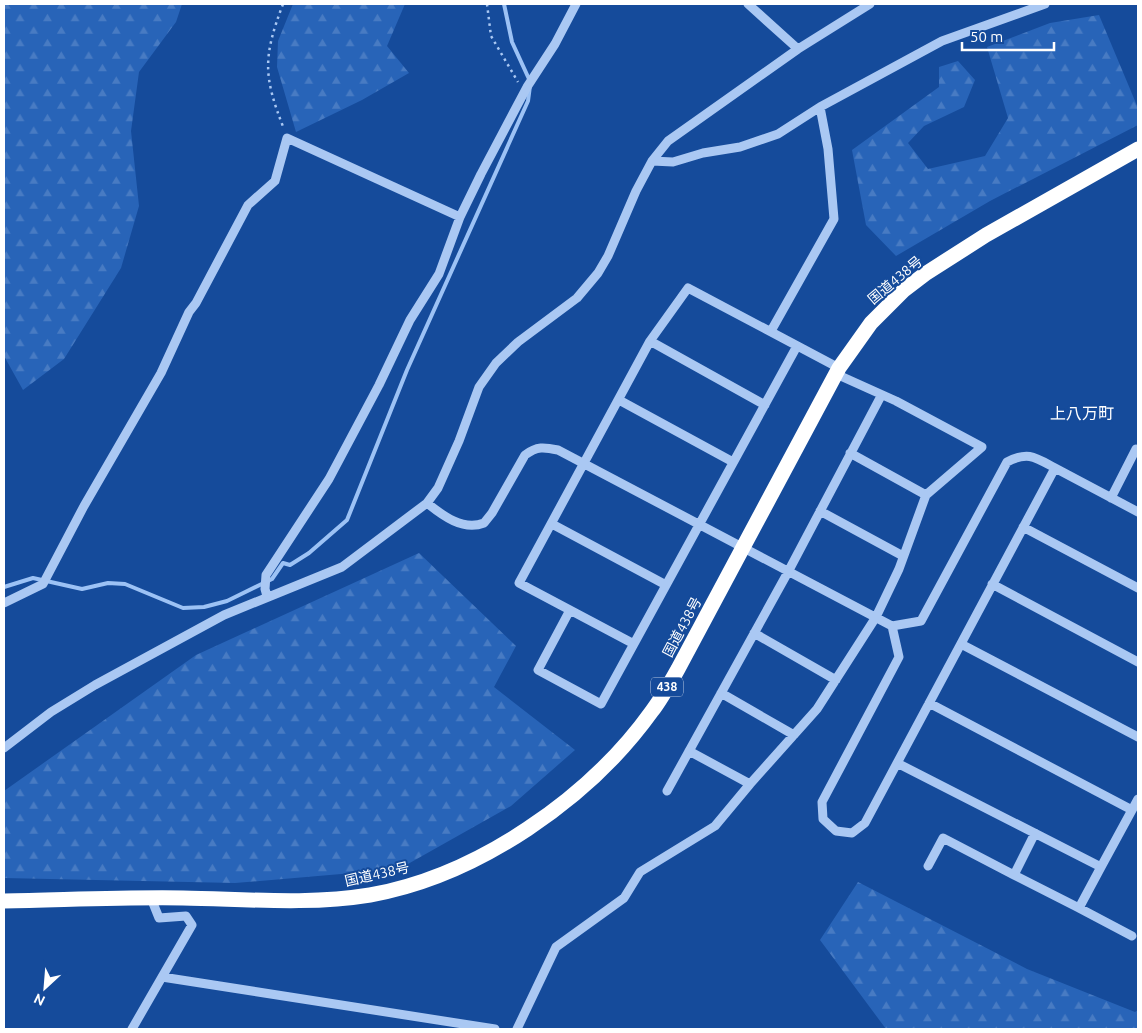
<svg xmlns="http://www.w3.org/2000/svg" width="1142" height="1033" viewBox="0 0 1142 1033" font-family="Ubuntu,'Noto Sans JP',sans-serif">
<defs>
<pattern id="forest-firs" width="22" height="20" patternUnits="userSpaceOnUse" patternTransform="scale(1.25)"><rect width="22" height="20" fill="#2864b8"/><path d="M5 1l3.5 6h-7zM16 11l3.5 6h-7z" fill="#487bc3"/></pattern>
</defs>
<rect width="100%" height="100%" fill="#154b9b"/>
<!-- forest -->
<path fill="url(#forest-firs)" d="M 4,4 L 182,4 L 176,22 L 139,72 L 131,131 L 139,206 L 121,268 L 64,359 L 23,390 L 4,356 Z
M 293,4 L 405,4 L 387,46 L 409,73 L 362,100 L 296,132 L 277,67 L 278,41 Z
M 1099,15 L 1138,108 L 1138,125 L 990,201 L 896,256 L 866,225 L 852,150 L 939,87 L 939,67 L 958,61 L 975,80 L 964,107 L 924,126 L 908,143 L 928,169 L 985,156 L 1008,118 L 987,47 L 1050,23 Z
M 419,553 L 516,646 L 494,687 L 575,750 L 511,806 L 399,869 L 235,883 L 4,878 L 4,791 L 196,655 Z
M 858,882 L 1027,969 L 1135,1012 L 1138,1010 L 1138,1029 L 886,1029 L 820,940 Z"/>
<g fill="none" stroke-linecap="round" stroke-linejoin="round">
<!-- stream -->
<path stroke="#9cc2f5" stroke-width="4" d="M 504,4 L 512,42 L 529,79
M 4,587 L 33,578 L 82,589 L 108,583 L 125,584 L 183,608 L 204,607 L 227,601 L 272,579 L 283,563 L 290,565 L 309,553 L 347,520 L 407,370 L 528,101 L 530,86"/>
<!-- path -->
<path stroke="#aac8f3" stroke-width="2.5" stroke-dasharray="2.5 4" stroke-linecap="butt" d="M 283,4 C 263,57 263,76 284,129
M 487,4 L 491,36 L 518,82"/>
<!-- minor -->
<path stroke="#aac8f3" stroke-width="9" d="M 748,4 L 798,49
M 652,161 L 673,162 L 703,153 L 740,147 L 778,134 L 820,107 L 942,41 L 1045,4
M 771,331 L 834,219 L 828,149 L 820,107
M 650,341 L 765,405
M 619,400 L 733,462
M 850,453 L 926,495
M 1055,468 L 1138,512
M 1111,498 L 1136,449
M 427,503 C 443,516 463,531 484,523 L 492,513 L 525,455 C 537,446 544,447 558,450 L 892,626 L 899,657 L 822,802 L 823,819 L 836,831 L 852,833 L 865,823 L 1055,468 C 1035,457 1028,451 1007,462 L 921,621 L 892,626
M 820,511 L 903,556
M 552,524 L 666,585
M 1023,527 L 1138,588
M 992,584 L 1138,662
M 267,596 L 265,589 L 266,575 L 329,479 L 379,385 L 410,320 L 439,274 L 460,217 L 481,174 L 527,87 L 555,44 L 576,4
M 4,603 L 43,584 L 84,506 L 161,373 L 189,312 L 196,303 L 248,205 L 275,181 L 287,138 L 460,217
M 570,610 L 538,670 L 601,704 L 797,346
M 754,633 L 836,680
M 634,644 L 519,583 L 650,341 L 688,288 L 839,368
M 961,644 L 1138,737
M 721,693 L 794,735
M 929,703 L 1132,810
M 4,748 L 51,712 L 95,685 L 224,615 L 342,567 L 427,503 L 438,488 L 459,441 L 479,387 L 496,363 L 518,342 L 577,298 L 598,273 L 608,256 L 636,191 L 652,161 L 668,141 L 798,49 L 870,4
M 689,751 L 750,784 L 817,709 L 876,617 L 899,569 L 926,495 L 982,447 L 896,401 L 836,374
M 897,763 L 1101,867 L 1138,799
M 667,791 L 788,572 L 881,396
M 1035,833 L 1014,875 L 1079,908 L 1101,867
M 928,866 L 943,838 L 1014,875
M 1079,908 L 1132,936
M 162,977 L 495,1029
M 132,1029 L 192,925 L 186,916 L 159,918 L 151,898
M 517,1029 L 556,947 L 624,898 L 640,872 L 715,826 L 750,784"/>
<!-- highway -->
<path stroke="#fff" stroke-width="15" d="M 4,901 C 64,900 123,897 183,898 C 245,899 309,905 370,895 C 477,876 589,799 652,711 C 662,698 670,683 678,669 L 839,368 L 871,323 L 904,290 L 925,274 L 986,235 L 1138,149"/>
</g>
<g text-anchor="middle" stroke-width="4" stroke-linejoin="round" paint-order="stroke">
<!-- shield labels -->
<rect fill="#154b9b" stroke="#b9c9e1" stroke-width="1" x="651" y="677.5" width="32" height="19" rx="4"/>
<g font-size="12" font-weight="bold" fill="#fff">
<text x="667" y="691">438</text>
</g>
<!-- street labels -->
<g font-size="14" fill="#fff" stroke="#154b9b">
<text transform="translate(895 280) rotate(-40)" y="5">国道438号</text>
<text transform="translate(682 627) rotate(-62)" y="5">国道438号</text>
<text transform="translate(377 874) rotate(-13)" y="5">国道438号</text>
</g>
<!-- quarter labels -->
<g font-size="16" fill="#fff" stroke="#154b9b">
<text x="1082" y="419">上八万町</text>
</g>
</g>
<!-- border -->
<rect width="1142" height="1033" fill="none" stroke="#ffffff" stroke-width="10"/>
<!-- north arrow -->
<g transform="translate(45 988) rotate(206)" stroke="#154b9b" stroke-width="4" paint-order="stroke">
<path d="M0-4L9 19L0 12L-9 19Z" fill="#ffffff"/>
<text y="-8" font-size="14" font-weight="bold" text-anchor="middle" fill="#ffffff">N</text>
</g>
<!-- scale -->
<path d="M962 42v8h92v-8" fill="none" stroke="#ffffff" stroke-width="2.5"/>
<text x="970" y="42" font-size="15" fill="#ffffff" stroke="#154b9b" stroke-width="4" paint-order="stroke">50 m</text>
</svg>
